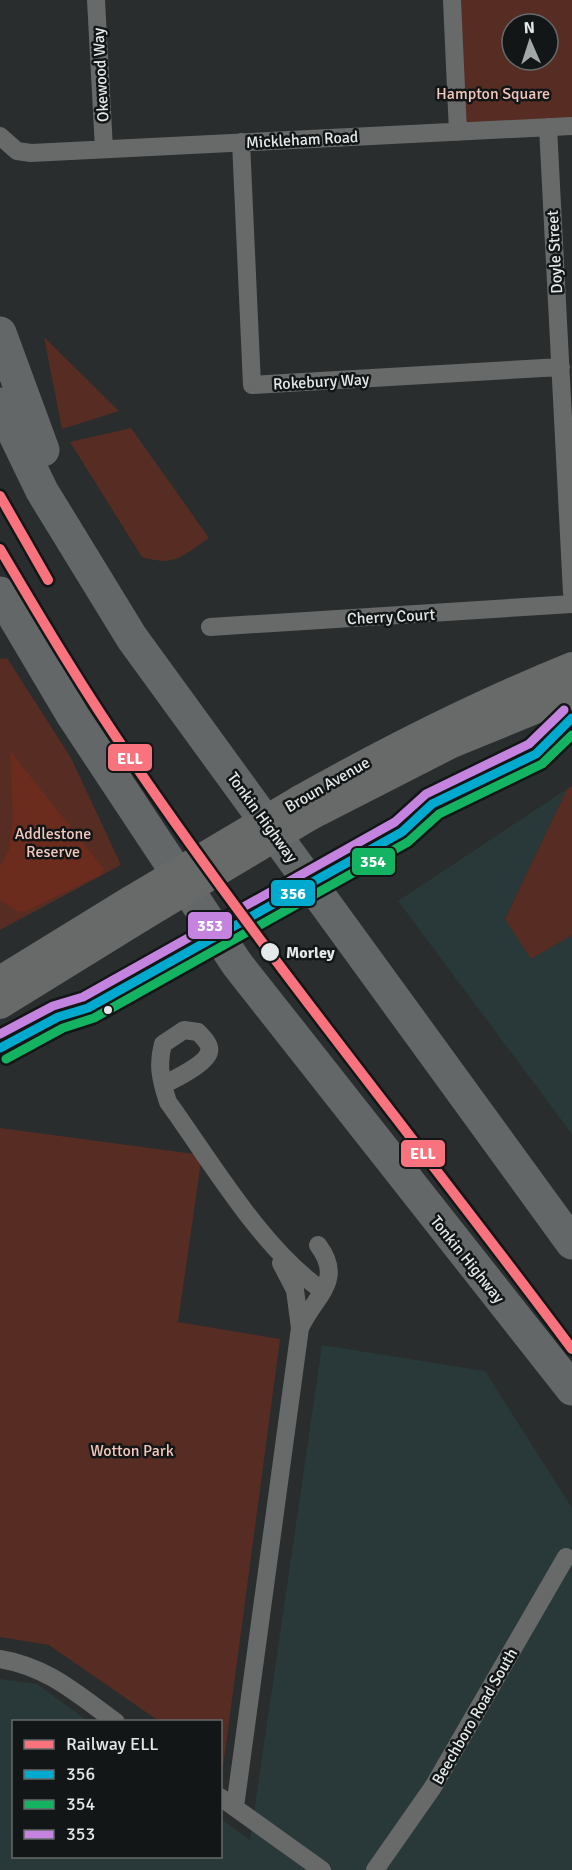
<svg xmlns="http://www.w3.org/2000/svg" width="572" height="1870" viewBox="0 0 572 1870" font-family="Signika,sans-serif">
<rect width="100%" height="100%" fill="#292d2d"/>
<!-- built -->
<path fill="#293838" d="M 567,789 L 505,919 L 531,958 L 572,935 L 572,1134 L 398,901 Z
M 322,1345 L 485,1371 L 572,1508 L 572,1870 L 0,1870 L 0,1679 L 37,1684 L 88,1721 L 14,1722 L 14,1856 L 220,1856 L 221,1819 L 250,1840 Z"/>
<!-- green -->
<path fill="#572d23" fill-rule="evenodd" d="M 452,0 L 572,0 L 572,126 L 458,132 ZM 512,24 L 548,24 L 548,60 L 512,60 Z
M 44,337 L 119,411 L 62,429 Z
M 131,428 L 209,538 C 182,556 175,567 142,557 L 70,442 Z
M 7,658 L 71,758 L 121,865 L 0,930 L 0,659 Z
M 572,786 L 572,935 L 531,959 L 505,919 L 567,789 Z
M 0,1128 L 202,1155 L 178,1322 L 280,1339 L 223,1767 L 221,1765 L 220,1722 L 159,1721 L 49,1645 L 0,1637 Z"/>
<!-- water -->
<path fill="#6b2b1d" d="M 10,751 L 104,869 L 100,875 L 24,912 L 17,911 L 0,900 L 0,867 L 9,850 L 13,817 Z"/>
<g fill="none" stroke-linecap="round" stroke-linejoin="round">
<!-- minor -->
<path stroke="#686a6a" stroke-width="18" d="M 96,0 L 104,149
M 452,0 L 458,132
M 548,127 L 572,593
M 0,136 L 17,151 L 31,153 L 572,126
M 241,142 L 252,385 L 561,367
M 210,627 L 572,604
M 163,1085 C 173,1080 206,1064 209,1052 C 211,1045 203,1037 198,1032 L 184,1030 L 163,1044 C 157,1065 161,1081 168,1102 C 212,1163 262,1249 323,1291
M 281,1263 L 295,1290 L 300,1328
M 0,1659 C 48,1667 77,1694 116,1722
M 220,1797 L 322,1870
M 235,1807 L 300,1328 C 315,1295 345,1281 318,1245
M 375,1870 L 433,1787 L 566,1557"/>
<!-- primary -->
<path stroke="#686a6a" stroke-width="28" d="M 300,799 C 389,749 478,704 572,666
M 311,816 L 452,744 L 572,695
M 0,980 L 130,900
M 0,1005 L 141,918"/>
<!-- motorway -->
<path stroke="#646767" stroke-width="33" d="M 0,333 L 43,450
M 0,404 L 42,491 L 132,638 L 572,1243
M 0,593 L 73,716 L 237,964 L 572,1389"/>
<!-- primary-bridge -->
<path stroke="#686a6a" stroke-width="28" d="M 130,900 L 300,799
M 141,918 L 311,816"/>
<!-- bus-1 casing -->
<g stroke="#131616" stroke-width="14">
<path id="bus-1" d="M 0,1048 L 58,1017 L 88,1008 L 402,832 L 432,804 L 536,754 L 572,718"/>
</g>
<!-- bus-2 casing -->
<g stroke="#131616" stroke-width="14">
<path id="bus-2" d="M 6,1059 L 63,1028 L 94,1018 L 408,842 L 439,814 L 542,764 L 572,735"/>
</g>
<!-- bus-3 casing -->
<g stroke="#131616" stroke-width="14">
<path id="bus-3" d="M 0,1034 L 53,1006 L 83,997 L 395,822 L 426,794 L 529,744 L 564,710"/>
</g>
<!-- bus-1 -->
<use href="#bus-1" stroke="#00a9ce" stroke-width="9"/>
<!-- bus-2 -->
<use href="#bus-2" stroke="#13b361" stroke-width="9"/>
<!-- bus-3 -->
<use href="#bus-3" stroke="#c483df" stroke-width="9"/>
<!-- rail-1 casing -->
<g stroke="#131616" stroke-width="15">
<path id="rail-1" d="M 0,496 L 48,580
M 0,549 C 42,620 84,691 131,759 C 269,962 426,1152 572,1349"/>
</g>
<!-- rail-1 -->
<use href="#rail-1" stroke="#f8737e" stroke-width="10"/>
</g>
<!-- markers -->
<g fill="#e3e8e8" stroke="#131616" stroke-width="2">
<circle cx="270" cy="952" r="10"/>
<circle cx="108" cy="1010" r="5"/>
</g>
<g text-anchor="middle" stroke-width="5" stroke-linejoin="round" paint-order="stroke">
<!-- street labels -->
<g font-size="16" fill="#e3e8e8" stroke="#131616">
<text transform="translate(100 75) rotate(-93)" y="6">Okewood Way</text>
<text transform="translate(302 139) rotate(-3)" y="6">Mickleham Road</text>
<text transform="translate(554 252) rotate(-93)" y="6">Doyle Street</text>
<text transform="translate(321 381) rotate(-3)" y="6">Rokebury Way</text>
<text transform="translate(391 616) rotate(-3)" y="6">Cherry Court</text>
<text transform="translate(327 784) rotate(-30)" y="6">Broun Avenue</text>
<text transform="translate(263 817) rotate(54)" y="6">Tonkin Highway</text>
<text transform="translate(468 1259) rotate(51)" y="6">Tonkin Highway</text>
<text transform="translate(474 1716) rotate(-60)" y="6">Beechboro Road South</text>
</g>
<!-- park labels -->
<g font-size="16" fill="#f4c7bc" stroke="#131616">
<text x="493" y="99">Hampton Square</text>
<text x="53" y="839">Addlestone<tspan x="53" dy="18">Reserve</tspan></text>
<text x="132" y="1456">Wotton Park</text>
</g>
<!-- stop labels -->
<g font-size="16" font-weight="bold" fill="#e3e8e8" stroke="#131616" text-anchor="start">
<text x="286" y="958">Morley</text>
</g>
</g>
<g stroke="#131616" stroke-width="2">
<rect x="107" y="743" width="46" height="29" rx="6" fill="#f8737e"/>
<rect x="351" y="847" width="45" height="29" rx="6" fill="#13b361"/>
<rect x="270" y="879" width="46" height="28" rx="6" fill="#00a9ce"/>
<rect x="187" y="911" width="46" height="29" rx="6" fill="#c483df"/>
<rect x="400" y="1139" width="46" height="29" rx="6" fill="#f8737e"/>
</g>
<g font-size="16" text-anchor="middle" font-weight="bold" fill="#fff">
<text x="130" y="764">ELL</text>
<text x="373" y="867">354</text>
<text x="293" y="899">356</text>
<text x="210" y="931">353</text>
<text x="423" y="1159">ELL</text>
</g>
<!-- legend -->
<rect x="12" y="1720" width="210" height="138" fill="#131616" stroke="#666a6a" stroke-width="1.5"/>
<rect x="24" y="1740" width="30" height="9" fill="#f8737e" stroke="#666a6a" stroke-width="1.5"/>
<text x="66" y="1750" font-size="18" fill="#e3e8e8">Railway ELL</text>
<rect x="24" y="1770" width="30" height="9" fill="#00a9ce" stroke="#666a6a" stroke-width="1.5"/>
<text x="66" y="1780" font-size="18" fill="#e3e8e8">356</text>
<rect x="24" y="1800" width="30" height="9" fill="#13b361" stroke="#666a6a" stroke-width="1.5"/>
<text x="66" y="1810" font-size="18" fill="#e3e8e8">354</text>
<rect x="24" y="1830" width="30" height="9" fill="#c483df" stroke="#666a6a" stroke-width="1.5"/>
<text x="66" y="1840" font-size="18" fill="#e3e8e8">353</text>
<!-- north arrow -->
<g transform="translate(530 42) rotate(357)"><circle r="28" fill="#131616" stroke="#666a6a" stroke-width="1.5"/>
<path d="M0-4.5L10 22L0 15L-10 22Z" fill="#a2a7a7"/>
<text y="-9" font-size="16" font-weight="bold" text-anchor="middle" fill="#e3e8e8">N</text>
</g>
</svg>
